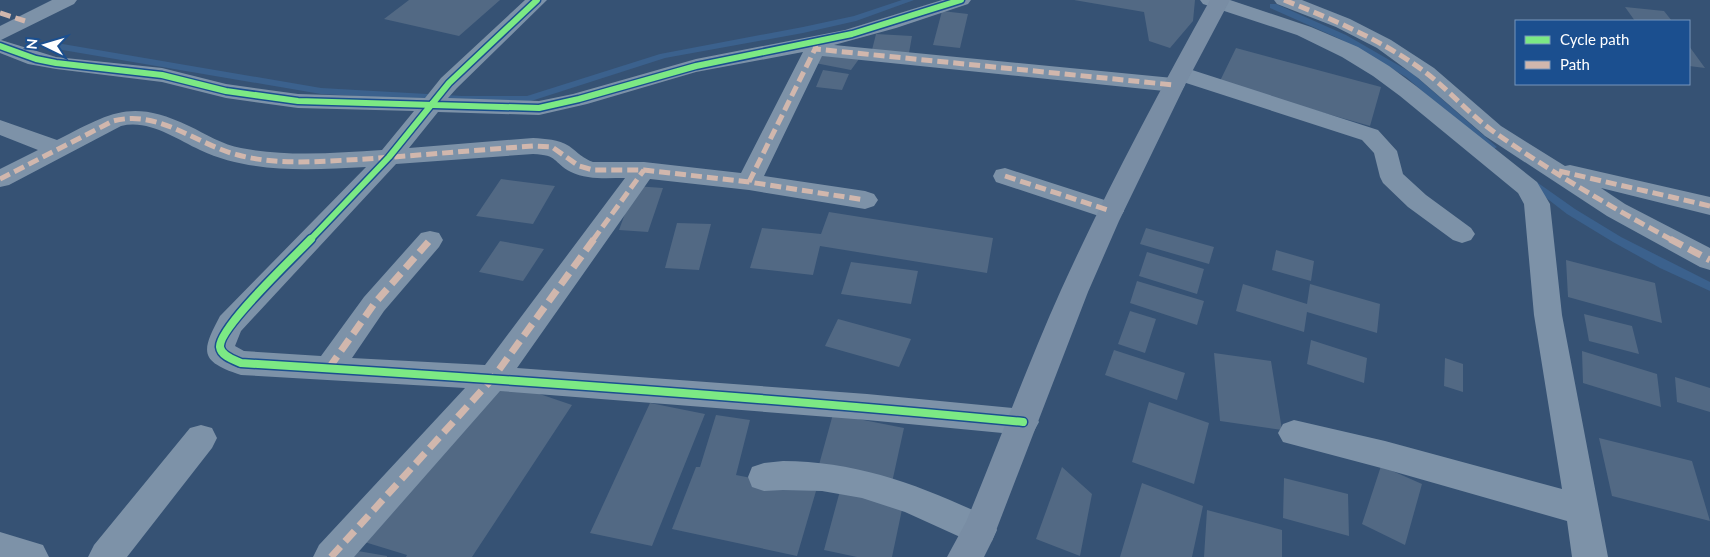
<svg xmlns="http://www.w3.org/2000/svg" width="1710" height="557" viewBox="0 0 1710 557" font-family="Lato,sans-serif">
<rect width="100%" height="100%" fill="#365274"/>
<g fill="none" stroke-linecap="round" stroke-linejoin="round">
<!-- stream -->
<path fill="#3b618d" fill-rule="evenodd" d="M 902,0 L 914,0 L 856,21 L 803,33 L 665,58 L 528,102 L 462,102 L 321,94 L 45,47 L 41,44 L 45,41 L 321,88 L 462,96 L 527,96 L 660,54 L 803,27 L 854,16 Z
M 1270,4 L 1276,4 L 1346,35 L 1412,73 L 1497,147 L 1492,150 L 1489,149 L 1406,77 L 1340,39 L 1270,8 Z
M 1531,178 L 1575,209 L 1621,237 L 1710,282 L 1710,291 L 1660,268 L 1613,242 L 1567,214 L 1527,183 L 1526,181 Z"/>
</g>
<!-- building -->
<path fill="#526984" d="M 409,0 L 500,0 L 459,36 L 384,19 Z
M 1074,0 L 1195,0 L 1193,21 L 1170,48 L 1149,41 L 1144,12 Z
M 1625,7 L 1664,11 L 1672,21 L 1635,21 Z
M 942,11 L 968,14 L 960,48 L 933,45 Z
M 876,34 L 912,36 L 909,53 L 872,50 Z
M 1689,46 L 1705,68 L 1689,66 Z
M 1236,48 L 1381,87 L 1370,126 L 1219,83 Z
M 822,51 L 859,59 L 851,70 L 815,63 Z
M 823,70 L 849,74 L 842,90 L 816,87 Z
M 501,179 L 555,186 L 533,224 L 476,216 Z
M 635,186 L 663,188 L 648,232 L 619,230 Z
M 829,212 L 993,238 L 987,273 L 820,246 L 813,275 L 750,268 L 762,228 L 821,234 Z
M 677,223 L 711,224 L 699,270 L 665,268 Z
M 1146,228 L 1214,247 L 1209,264 L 1140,244 Z
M 500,241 L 544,249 L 523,281 L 479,272 Z
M 1276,250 L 1314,261 L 1311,281 L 1272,270 Z
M 1147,252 L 1204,269 L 1197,294 L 1139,276 Z
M 1566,260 L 1655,283 L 1662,323 L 1568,297 Z
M 851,262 L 918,271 L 911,304 L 841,294 Z
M 1137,281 L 1204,301 L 1197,325 L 1130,303 Z
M 1243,284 L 1307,304 L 1310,284 L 1380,304 L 1377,333 L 1307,312 L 1304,332 L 1236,311 Z
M 1130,311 L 1156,319 L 1145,353 L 1118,344 Z
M 1584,314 L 1632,326 L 1639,354 L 1589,341 Z
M 838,319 L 911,339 L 899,367 L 825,346 Z
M 1311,340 L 1367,358 L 1364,383 L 1307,364 Z
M 1114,350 L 1185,373 L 1177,400 L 1105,375 Z
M 1582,351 L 1657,374 L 1661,407 L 1583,383 Z
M 1214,353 L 1271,361 L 1282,430 L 1220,421 Z
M 1445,358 L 1463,364 L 1463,392 L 1444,386 Z
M 1675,377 L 1710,388 L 1710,412 L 1677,402 Z
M 504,382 L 572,405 L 472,557 L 406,557 L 407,555 L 358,540 Z
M 1149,402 L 1209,423 L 1194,484 L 1132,462 Z
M 650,403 L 705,414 L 652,546 L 590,533 Z
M 833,414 L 904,428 L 891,487 L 817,472 Z
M 716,415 L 750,420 L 736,475 L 816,491 L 797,556 L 672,529 L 696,467 L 700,467 Z
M 1599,438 L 1692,461 L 1710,521 L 1612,496 Z
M 1381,466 L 1422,484 L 1405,545 L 1362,524 Z
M 1062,467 L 1092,494 L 1080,556 L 1036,539 Z
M 1284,478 L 1348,494 L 1349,536 L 1283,518 Z
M 1142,483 L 1203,506 L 1192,557 L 1120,557 Z
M 841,487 L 904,500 L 892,557 L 857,557 L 824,550 Z
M 1207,510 L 1282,530 L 1282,557 L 1204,557 Z
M 346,549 L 387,556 L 387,557 L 341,557 Z"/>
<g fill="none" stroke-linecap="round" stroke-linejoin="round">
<!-- minor -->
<path fill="#7d92a8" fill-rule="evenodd" d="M 52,0 L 77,0 L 74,4 L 1,40 L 56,57 L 162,68 L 226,84 L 298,94 L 425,98 L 441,78 L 525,0 L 547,0 L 457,88 L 448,98 L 539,101 L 573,94 L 696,59 L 845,30 L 942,0 L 971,0 L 968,4 L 896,28 L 834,45 L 1173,78 L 1170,74 L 1173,69 L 1181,67 L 1189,69 L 1378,130 L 1397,151 L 1403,174 L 1426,195 L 1471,228 L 1475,234 L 1471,240 L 1462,243 L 1453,240 L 1408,207 L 1383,183 L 1380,177 L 1374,153 L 1362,140 L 1183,82 L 1185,85 L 1182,90 L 1174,92 L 822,56 L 764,176 L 865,191 L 874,194 L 878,200 L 874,206 L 865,209 L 749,190 L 650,179 L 517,368 L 867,394 L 1023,409 L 1034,413 L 1039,422 L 1034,431 L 1023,435 L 867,420 L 500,391 L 354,557 L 313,557 L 319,545 L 465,388 L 241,375 C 199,361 201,352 220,316 L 366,167 C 311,170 251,174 200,150 C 176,139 149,119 121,126 L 9,185 L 0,187 L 0,169 L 38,150 L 0,135 L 0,120 L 57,140 C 111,113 130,98 189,126 C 206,134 223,145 241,148 C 287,157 336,153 382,150 L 414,111 L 298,108 L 226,98 L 162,82 L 56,69 L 28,64 L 0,53 L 0,26 ZM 803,52 L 741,173 L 644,162 L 593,162 C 584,159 577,152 569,146 C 558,139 546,139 533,138 L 409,148 L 438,112 L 539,115 L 587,104 L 696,72 ZM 533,154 C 559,155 552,162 571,172 C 587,180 607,178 625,178 L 485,365 L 352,358 L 384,311 L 439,247 L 443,240 L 439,233 L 430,231 L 421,233 L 364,297 L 321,356 L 244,351 L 235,346 L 241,331 L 396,164 Z
M 1200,0 L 1230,0 L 1311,27 L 1358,47 L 1389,66 L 1416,86 L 1537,182 L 1550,204 L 1562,315 L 1608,557 L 1572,557 L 1567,521 L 1385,469 L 1283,442 L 1278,433 L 1283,424 L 1294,420 L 1385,441 L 1562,489 L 1534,315 L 1524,204 L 1518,193 L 1400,96 L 1373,76 L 1342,57 L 1297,35 L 1203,4 Z
M 1274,0 L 1302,0 L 1350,19 L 1391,40 L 1434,68 L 1501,126 L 1565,166 L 1570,165 L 1710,197 L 1710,215 L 1601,188 L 1625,204 L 1710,248 L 1710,270 L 1700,267 L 1607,216 L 1485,136 L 1418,78 L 1377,48 L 1336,27 L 1277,4 Z
M 1005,168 L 1120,205 L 1124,211 L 1120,217 L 1111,220 L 996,182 L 993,176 L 996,170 Z
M 201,425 L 212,428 L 217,438 L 212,448 L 127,557 L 88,557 L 94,545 L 190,428 Z
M 783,461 C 858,461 925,487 992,519 L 997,530 L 992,541 L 980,546 L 905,512 L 862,498 L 822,491 L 783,490 L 764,491 L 752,487 L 748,477 L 752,467 L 764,463 Z
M 0,532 L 43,545 L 49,557 L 0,557 Z"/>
<!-- secondary -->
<path fill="#798da4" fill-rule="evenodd" d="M 1210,0 L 1230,0 L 1185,85 L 1119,221 L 1088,292 L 992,541 L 984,557 L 947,557 L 966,522 C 998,445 1027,366 1061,290 C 1106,191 1157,95 1210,0 Z"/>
<!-- quiet-far1 -->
<path stroke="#d1b7ad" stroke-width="5" stroke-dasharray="11 5" stroke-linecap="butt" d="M 1284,0 C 1334,20 1382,40 1425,72 C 1449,90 1469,114 1494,132 C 1551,172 1611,207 1672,240
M 0,13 L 25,21
M 816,44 L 815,49 L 1174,85
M 1559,171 L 1710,206
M 1005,176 L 1111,211
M 0,179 L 113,121 C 159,109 195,144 238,155 C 279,166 325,161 366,159 C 422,155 478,150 533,146 L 552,147 L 579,166 L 593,170 L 644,170 L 749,182 L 865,200
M 749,182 L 815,49
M 593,240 L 644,170"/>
<!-- quiet -->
<path stroke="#d1b7ad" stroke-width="7" stroke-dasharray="14 7" stroke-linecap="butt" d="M 1670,239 L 1710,260
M 329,368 L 374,304 L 430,240
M 331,557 L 493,378 L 594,239"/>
<!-- cycleway-far1 casing -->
<g stroke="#1b4f8f" stroke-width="9">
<path id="cycleway-far1" d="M 0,46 L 36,59 L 56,63 L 162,75 L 226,91 L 298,101 L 539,108 L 579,99 L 696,66 L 852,34 L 961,0
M 310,240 L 389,157 L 449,83 L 537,0"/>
</g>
<!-- cycleway casing -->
<g stroke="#1b4f8f" stroke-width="11">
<path id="cycleway" d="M 311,239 C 295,256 218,328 220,347 C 221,356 234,360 241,363 C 502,379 763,397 1023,422"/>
</g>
<!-- cycleway-far1 -->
<use href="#cycleway-far1" stroke="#7ce984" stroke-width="6"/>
<!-- cycleway -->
<use href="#cycleway" stroke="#7ce984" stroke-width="8"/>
</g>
<!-- legend -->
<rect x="1515" y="20" width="175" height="65" fill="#1b4f8f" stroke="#7695bc"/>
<rect x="1525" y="36" width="25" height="8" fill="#7ce984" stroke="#7695bc"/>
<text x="1560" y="45" font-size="15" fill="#ffffff">Cycle path</text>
<rect x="1525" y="61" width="25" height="8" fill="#d1b7ad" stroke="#7695bc"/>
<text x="1560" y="70" font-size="15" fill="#ffffff">Path</text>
<!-- north arrow -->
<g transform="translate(45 45) rotate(275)" stroke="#1b4f8f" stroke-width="4" paint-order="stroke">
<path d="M0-4L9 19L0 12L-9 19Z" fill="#ffffff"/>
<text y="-8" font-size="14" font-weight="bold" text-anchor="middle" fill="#ffffff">N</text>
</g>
</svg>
